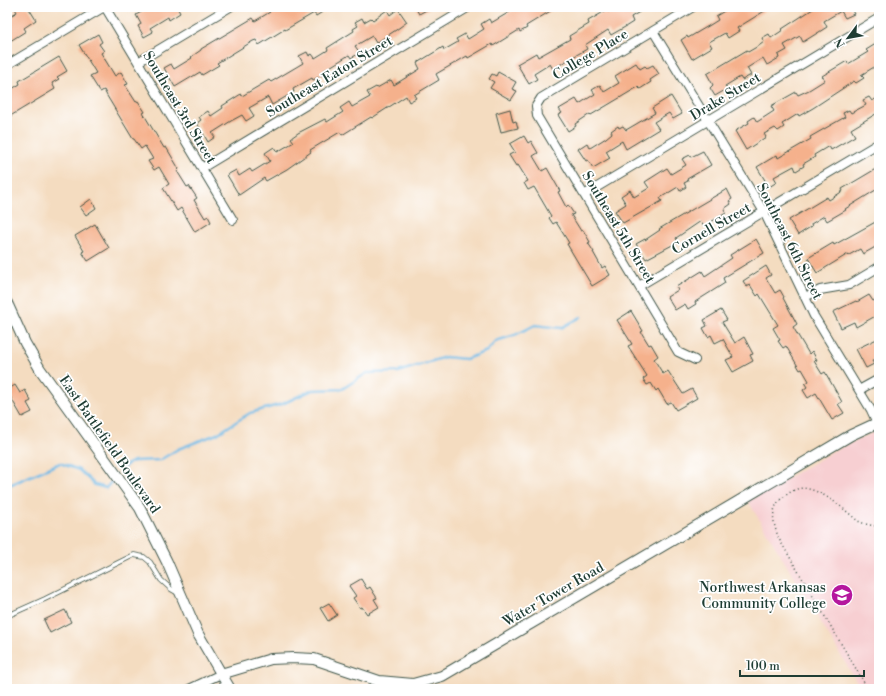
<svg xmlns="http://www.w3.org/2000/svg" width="886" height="696" viewBox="0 0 886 696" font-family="'Libre Bodoni',serif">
<rect width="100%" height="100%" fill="#fff"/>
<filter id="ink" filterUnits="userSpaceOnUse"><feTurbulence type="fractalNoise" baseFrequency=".025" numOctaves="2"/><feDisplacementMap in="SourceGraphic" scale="8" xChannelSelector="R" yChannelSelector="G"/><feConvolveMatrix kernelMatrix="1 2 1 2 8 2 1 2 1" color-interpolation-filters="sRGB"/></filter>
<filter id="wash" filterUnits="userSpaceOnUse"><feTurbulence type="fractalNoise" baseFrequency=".012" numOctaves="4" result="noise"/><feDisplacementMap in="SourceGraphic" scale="16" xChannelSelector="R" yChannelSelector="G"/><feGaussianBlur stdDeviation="0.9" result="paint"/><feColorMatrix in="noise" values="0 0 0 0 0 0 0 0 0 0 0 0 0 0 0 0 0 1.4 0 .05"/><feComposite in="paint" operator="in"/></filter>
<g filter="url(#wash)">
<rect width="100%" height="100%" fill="#f4dcc0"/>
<!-- built -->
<path fill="#f7cfd2" d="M 879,430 L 879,689 L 861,689 L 748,501 L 832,452 Z"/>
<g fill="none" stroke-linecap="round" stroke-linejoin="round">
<!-- stream -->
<path stroke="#6ab7e4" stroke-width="2.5" d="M 122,470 L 126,465 L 134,461 L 160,460 L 178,449 L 217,434 L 250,413 L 282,404 L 312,390 L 342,389 L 367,373 L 398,372 L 445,357 L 466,359 L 487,351 L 496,341 L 515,335 L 535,325 L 561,328 L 581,317
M 7,484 L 12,484 L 60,463 L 79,470 L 95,485 L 106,488 L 112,481"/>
</g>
<g id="blocks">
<!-- building -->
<path fill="#f5b18c" d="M 14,7 L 28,7 L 36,20 L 24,28 L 26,31 L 7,43 L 7,18 L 17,12 Z
M 150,7 L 177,7 L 180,13 L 169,20 L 168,17 L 150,28 L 153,32 L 144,37 L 138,26 L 141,24 L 136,15 Z
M 267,7 L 324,7 L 322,8 L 324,11 L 316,16 L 314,13 L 285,30 L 285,29 L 259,45 L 256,40 L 253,41 L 217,63 L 219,65 L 202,75 L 200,72 L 175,87 L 164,68 L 171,64 L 174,69 L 192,58 L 191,57 L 201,50 L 201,49 L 253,18 L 255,21 L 270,12 Z
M 415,7 L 432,7 L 419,14 Z
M 518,7 L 557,7 L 526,26 L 527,28 L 520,32 L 519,30 L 493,46 L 492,44 L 468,58 L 467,56 L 436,74 L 439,80 L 414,95 L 416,98 L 409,102 L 406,96 L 372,118 L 371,117 L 342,135 L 340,132 L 310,150 L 311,152 L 287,169 L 266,181 L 264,178 L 239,195 L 227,175 L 236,170 L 239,176 L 250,169 L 252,172 L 270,161 L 265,153 L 274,147 L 277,152 L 294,142 L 291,138 L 298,133 L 325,119 L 327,122 L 343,112 L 340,108 L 349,102 L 352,107 L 370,97 L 367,92 L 376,87 L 377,88 L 391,80 L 394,85 L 420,69 L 417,63 L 443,47 L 444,50 L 458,42 L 456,39 L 465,34 L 468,39 L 484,29 L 481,24 L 489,19 L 491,23 Z
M 617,7 L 648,7 L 631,17 L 633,22 L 625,27 L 611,35 L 608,30 L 585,45 L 587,49 L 571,58 L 553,69 L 550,64 L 534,74 L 537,79 L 529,84 L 517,64 L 536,53 L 538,57 L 570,39 L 569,36 L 589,24 L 588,21 L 607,10 L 608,12 Z
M 731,7 L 771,7 L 737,28 L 739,31 L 728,38 L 725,33 L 709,42 L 712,47 L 692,59 L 681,40 L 687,36 L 688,38 L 710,25 L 718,20 L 716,16 Z
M 816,7 L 850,7 L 854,14 L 845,18 L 841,11 L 824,21 L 827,27 L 803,42 L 800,36 L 784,45 L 787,50 L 778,55 L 779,58 L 767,65 L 763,58 L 747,68 L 751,75 L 742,80 L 740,77 L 725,86 L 727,89 L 715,96 L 710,88 L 713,85 L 707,74 L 747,50 L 748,52 L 760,45 L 764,42 L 762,38 L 769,34 L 771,38 L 783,30 L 782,29 Z
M 398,9 L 407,22 L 396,30 L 376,43 L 372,36 L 355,46 L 360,53 L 351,58 L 349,55 L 333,65 L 323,71 L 324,74 L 313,80 L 312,78 L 293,89 L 294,92 L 272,105 L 268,97 L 249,108 L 254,116 L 246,121 L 242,115 L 231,121 L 212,133 L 215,137 L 208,142 L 197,123 L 201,120 L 199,117 L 208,111 L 211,116 L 223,108 L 222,106 L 241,94 L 242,96 L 269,80 L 271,82 L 303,63 L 299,56 L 307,52 L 309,56 L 312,54 L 315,58 L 328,50 L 327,48 L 354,31 L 353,29 L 358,26 L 355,22 L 362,18 L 364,22 L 371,18 L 373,20 L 387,10 L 390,15 Z
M 98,34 L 102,42 L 99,44 L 104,51 L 101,53 L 115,76 L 121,72 L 128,84 L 125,85 L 136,102 L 138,101 L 145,112 L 143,113 L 164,148 L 166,147 L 179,169 L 177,171 L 187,187 L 189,186 L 197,198 L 194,200 L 205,218 L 208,216 L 211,222 L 195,232 L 181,208 L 177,211 L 163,188 L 169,184 L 159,167 L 154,170 L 148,161 L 153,159 L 145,146 L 141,149 L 134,139 L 133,139 L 107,96 L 104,90 L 100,92 L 90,76 L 96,73 L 79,45 Z
M 879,42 L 879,64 L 861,75 L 864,78 L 856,83 L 854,81 L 813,108 L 799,116 L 798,114 L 782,124 L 784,127 L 778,131 L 775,128 L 764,134 L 766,137 L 746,150 L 735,131 L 749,123 L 748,121 L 754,117 L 757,122 L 774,111 L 771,106 L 796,92 L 798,95 L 809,90 L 825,80 L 822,76 L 847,61 L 848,64 L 868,52 L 866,50 Z
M 59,57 L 67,71 L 57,77 L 59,79 L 52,83 L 55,89 L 7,118 L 7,92 L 20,84 L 19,81 Z
M 636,63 L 640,69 L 645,66 L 647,68 L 653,65 L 659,74 L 650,80 L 651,82 L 640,89 L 638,87 L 591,115 L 590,114 L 575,124 L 576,126 L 568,131 L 558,115 L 562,113 L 559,109 L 576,99 L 579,104 L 595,94 L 592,90 L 600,85 L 604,92 L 619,83 L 615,76 Z
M 498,72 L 516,82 L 512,89 L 517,91 L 511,100 L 490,88 L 494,82 L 489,79 L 492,74 L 496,76 Z
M 671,96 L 682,114 L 673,119 L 669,113 L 654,122 L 659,129 L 626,149 L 622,141 L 606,151 L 610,158 L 593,168 L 588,160 L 586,161 L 578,149 L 587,143 L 590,148 L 606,138 L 612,133 L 611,131 L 618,126 L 619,128 L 623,126 L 626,130 L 655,113 L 652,108 Z
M 869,97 L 872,101 L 879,97 L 879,112 L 851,129 L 855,136 L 831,150 L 829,146 L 814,155 L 815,157 L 803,164 L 804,166 L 796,171 L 794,166 L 774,177 L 777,182 L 769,187 L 757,167 L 777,155 L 778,158 L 811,139 L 810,137 L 845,117 L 843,113 L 849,110 L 851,113 L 866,105 L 863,100 Z
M 510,109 L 513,122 L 516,121 L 518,128 L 501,132 L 496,113 Z
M 524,136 L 528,143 L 531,141 L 538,153 L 533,156 L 542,171 L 547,168 L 560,191 L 558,192 L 566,207 L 568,205 L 574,214 L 571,215 L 581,231 L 583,230 L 590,242 L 588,243 L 594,252 L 593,252 L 602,268 L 605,266 L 610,275 L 592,286 L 567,244 L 569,243 L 556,222 L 553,224 L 549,218 L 551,216 L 534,187 L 528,190 L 524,183 L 528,181 L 518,165 L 516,166 L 509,155 L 515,152 L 510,144 Z
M 703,151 L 711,165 L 687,179 L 688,181 L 684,183 L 686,187 L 680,191 L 678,187 L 660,198 L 662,201 L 623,223 L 615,211 L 626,204 L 621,196 L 630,190 L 634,197 L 649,188 L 645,182 L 667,168 L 671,174 L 686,165 L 682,159 L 690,155 L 691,157 Z
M 879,167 L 879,188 L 845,209 L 846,210 L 827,221 L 824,216 L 811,224 L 812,226 L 798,235 L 789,220 L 827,197 L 829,200 L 843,191 L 842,189 Z
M 727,189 L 732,199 L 729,201 L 731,204 L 724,209 L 726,213 L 704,226 L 701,221 L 676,238 L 678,242 L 646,259 L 636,244 L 645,239 L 645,240 L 660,230 L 659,229 Z
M 91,199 L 96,208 L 86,215 L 80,207 Z
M 879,220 L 879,245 L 863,254 L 860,249 L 849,255 L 848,254 L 817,273 L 808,258 L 833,243 L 834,245 Z
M 95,224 L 109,248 L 88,261 L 82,252 L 84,251 L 75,236 Z
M 756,239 L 764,253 L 723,278 L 725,283 L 695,302 L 696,304 L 688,309 L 685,304 L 675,310 L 667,297 L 678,290 L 676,287 L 702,271 L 705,276 L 732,258 L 730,255 Z
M 766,266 L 771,275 L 766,278 L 775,293 L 780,290 L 784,297 L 783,298 L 797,324 L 793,327 L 809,354 L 812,351 L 817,360 L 814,361 L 822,374 L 825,372 L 842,402 L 838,404 L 844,413 L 832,420 L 816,393 L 808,398 L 803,390 L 807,387 L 805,384 L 809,381 L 802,369 L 800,370 L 786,346 L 783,348 L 778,341 L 780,340 L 773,328 L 778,325 L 759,294 L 757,296 L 750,285 L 747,287 L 743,281 Z
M 869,295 L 873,301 L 879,298 L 879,314 L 856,327 L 854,322 L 841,328 L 833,312 L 856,301 L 857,302 Z
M 721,310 L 727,320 L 722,322 L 735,343 L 744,337 L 753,354 L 750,355 L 753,361 L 733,372 L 726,360 L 733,357 L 723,339 L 715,343 L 711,335 L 708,337 L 703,328 L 707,326 L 704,320 Z
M 631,311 L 643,331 L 641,332 L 649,345 L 651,344 L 658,356 L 654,359 L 663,374 L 668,371 L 683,394 L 692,389 L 697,398 L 676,410 L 671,402 L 667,404 L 658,389 L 656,391 L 651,383 L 647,385 L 643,379 L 647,376 L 628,346 L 632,344 L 617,320 Z
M 879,338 L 879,358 L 872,361 L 874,364 L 866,368 L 856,349 Z
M 15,385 L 20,393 L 25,390 L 31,401 L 27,403 L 32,412 L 22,417 L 7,391 L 7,390 Z
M 361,579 L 367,589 L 370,587 L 377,598 L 374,599 L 379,607 L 367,614 L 362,607 L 360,608 L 353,598 L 356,596 L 349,586 Z
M 329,603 L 337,615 L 328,621 L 320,608 Z
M 65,610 L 71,622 L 50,633 L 44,620 Z"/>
</g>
</g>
<g filter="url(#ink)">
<use href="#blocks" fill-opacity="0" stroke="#3f5549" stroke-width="1"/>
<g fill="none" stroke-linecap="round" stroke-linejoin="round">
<!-- service casing -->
<g stroke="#3f5549" stroke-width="5.5">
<path id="service" d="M 7,616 L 45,599 L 134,555 L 144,557 L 150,562 L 161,580 L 171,589 L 178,593"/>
</g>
<!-- minor casing -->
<g stroke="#3f5549" stroke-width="10">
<path id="minor" d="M 105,7 L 233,220
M 693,7 L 541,98 L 536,106 L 537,116 L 678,352 L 695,360
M 653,31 L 764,212 L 814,316 L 871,410 L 877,423
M 138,62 L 230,7
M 7,65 L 104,7
M 202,168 L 469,7
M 584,195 L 879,18
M 639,286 L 879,143
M 805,297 L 820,290 L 849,285 L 879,267
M 859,390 L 879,379
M 189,689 L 221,674"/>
</g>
<!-- tertiary casing -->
<g stroke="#3f5549" stroke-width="12">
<path id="tertiary" d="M 7,303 L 25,343 L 40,369 L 140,508 L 167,562 L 198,634 L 230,689
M 221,674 L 271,659 L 294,658 L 314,659 L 379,681 L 413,684 L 442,676 L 851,435 L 877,423 L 879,419"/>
</g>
<!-- path -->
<path stroke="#3f5549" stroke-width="1.5" stroke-dasharray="1 3" stroke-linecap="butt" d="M 868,689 L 779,539 C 774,526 769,510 781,499 C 786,495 791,491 797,489 C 811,484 836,502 846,511 C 850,514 854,518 858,521 C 864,524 872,526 879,526"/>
<!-- service -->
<use href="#service" stroke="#fff" stroke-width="4"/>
<!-- minor -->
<use href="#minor" stroke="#fff" stroke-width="8"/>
<!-- tertiary -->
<use href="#tertiary" stroke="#fff" stroke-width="10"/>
</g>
</g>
<!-- icons -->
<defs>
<g id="university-disc" transform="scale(1.15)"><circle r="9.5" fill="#b5179e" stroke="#fff"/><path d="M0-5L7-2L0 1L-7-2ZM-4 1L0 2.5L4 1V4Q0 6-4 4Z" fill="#fff"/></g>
</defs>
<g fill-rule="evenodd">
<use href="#university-disc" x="842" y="595"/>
</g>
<g text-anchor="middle" stroke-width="3.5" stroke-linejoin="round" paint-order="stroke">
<!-- street labels -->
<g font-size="14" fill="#1f3d34" stroke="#fff">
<text transform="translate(590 54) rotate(-31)" y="5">College Place</text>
<text transform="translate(329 76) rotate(-31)" y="5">Southeast Eaton Street</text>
<text transform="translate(725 96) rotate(-31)" y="5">Drake Street</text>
<text transform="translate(180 107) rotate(59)" y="5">Southeast 3rd Street</text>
<text transform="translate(619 227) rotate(59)" y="5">Southeast 5th Street</text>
<text transform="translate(711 228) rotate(-30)" y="5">Cornell Street</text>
<text transform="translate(790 241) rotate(63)" y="5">Southeast 6th Street</text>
<text transform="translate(110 444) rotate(55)" y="5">East Battlefield Boulevard</text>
<text transform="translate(553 594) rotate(-30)" y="5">Water Tower Road</text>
</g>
<!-- poi labels -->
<g font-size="14" fill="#1f3d34" stroke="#fff" text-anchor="end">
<text x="826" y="592">Northwest Arkansas<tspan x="826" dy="16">Community College</tspan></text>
</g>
</g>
<!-- margin -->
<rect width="886" height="696" fill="none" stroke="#fff" stroke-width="24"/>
<!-- north arrow -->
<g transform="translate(848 38) rotate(238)" stroke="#ffffff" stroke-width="3" paint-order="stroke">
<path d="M0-3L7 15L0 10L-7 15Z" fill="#1f3d34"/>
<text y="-6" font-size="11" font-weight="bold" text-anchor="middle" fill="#1f3d34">N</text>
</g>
<!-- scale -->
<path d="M740 670v6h124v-6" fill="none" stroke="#1f3d34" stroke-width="2"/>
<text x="746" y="670" font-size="12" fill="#1f3d34" stroke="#ffffff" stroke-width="3" paint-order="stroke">100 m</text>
</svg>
